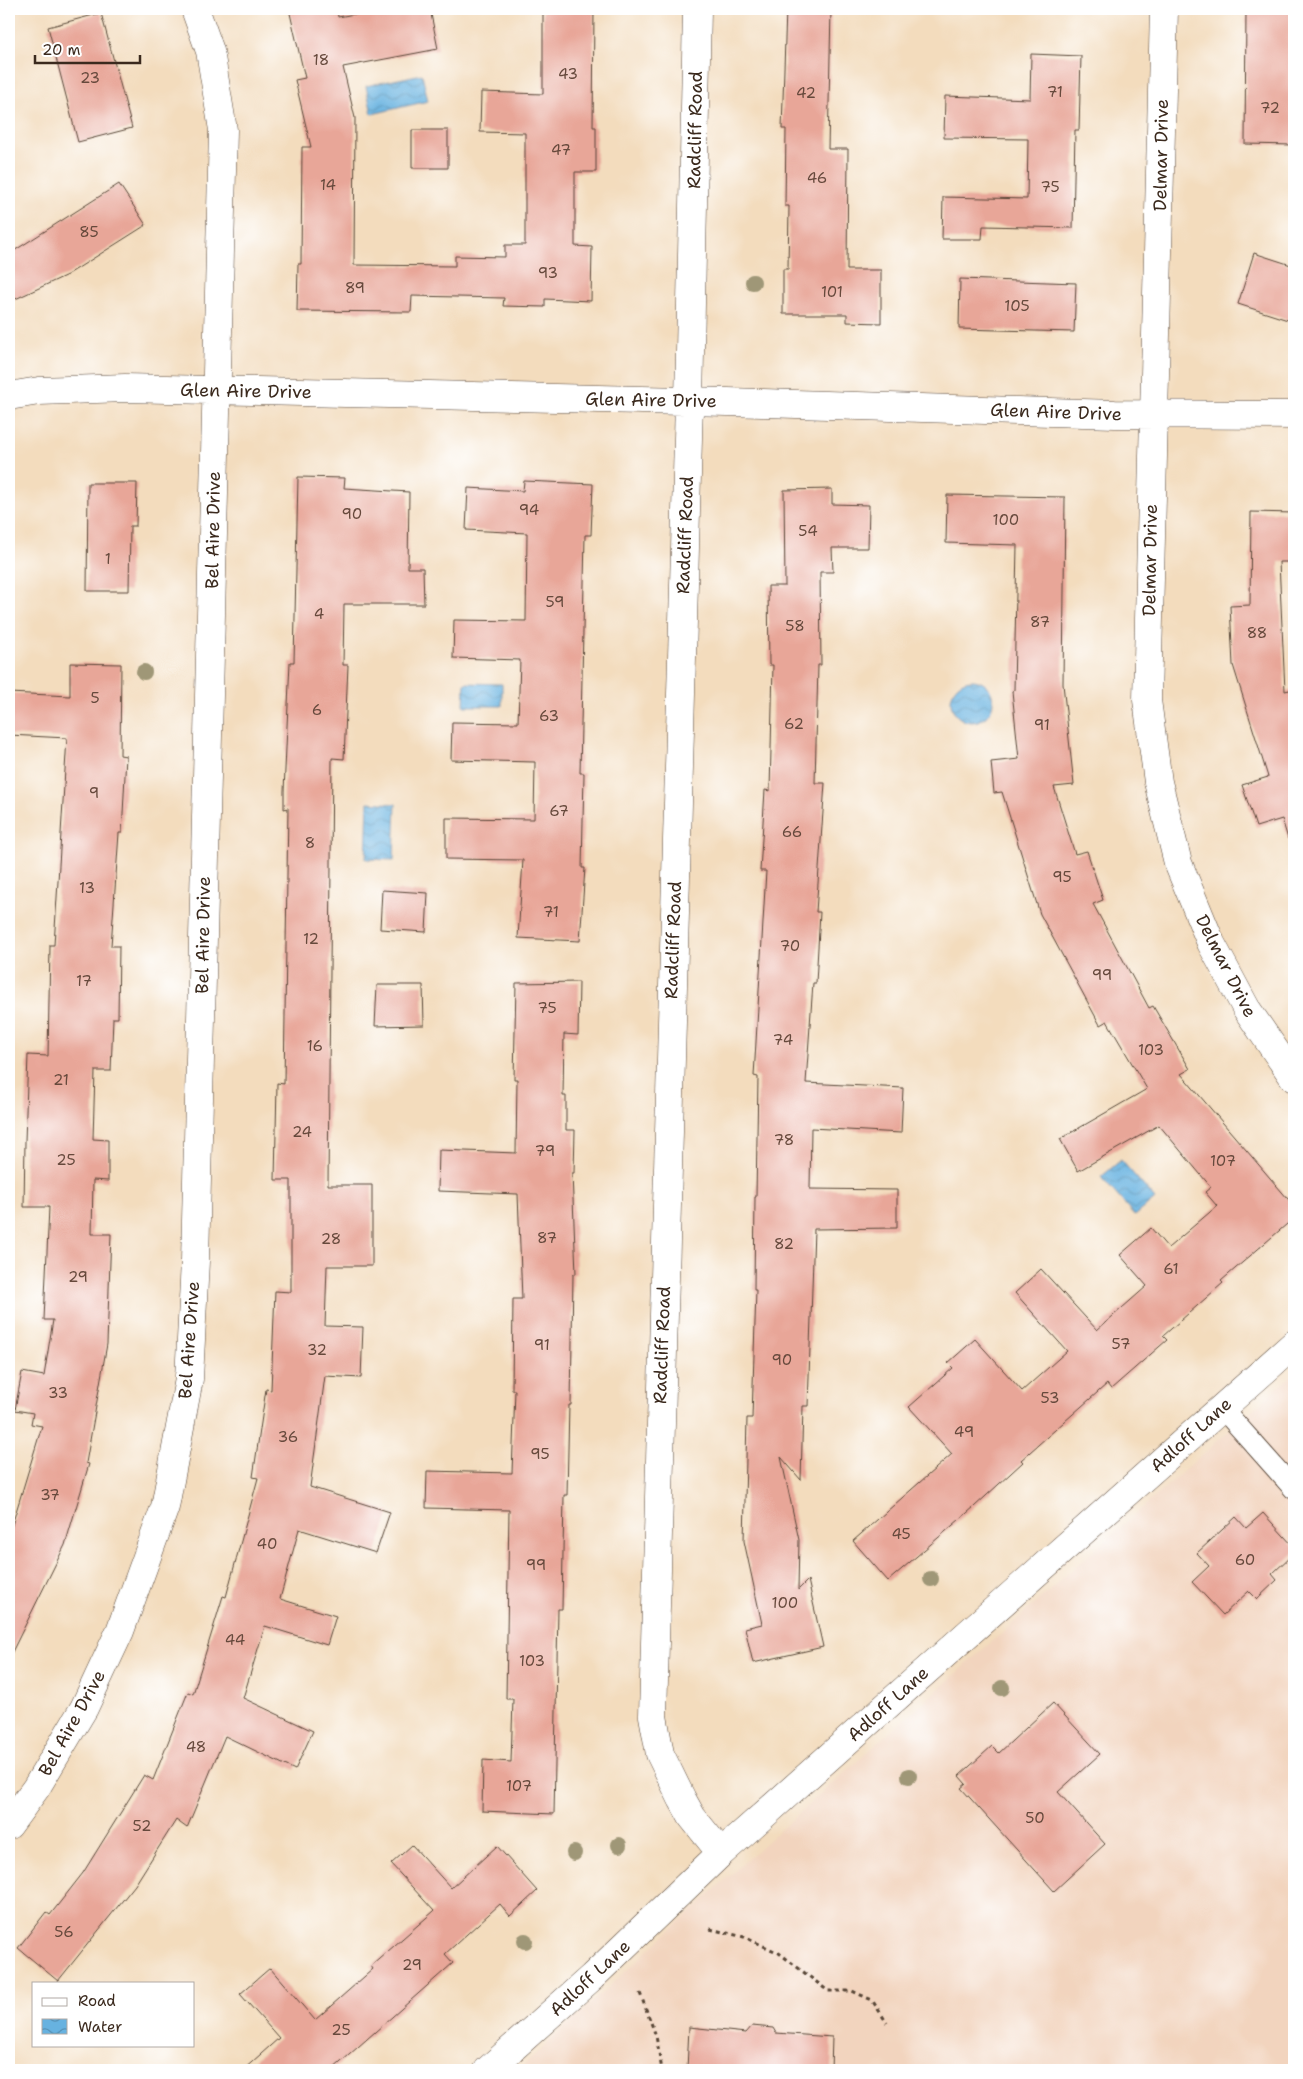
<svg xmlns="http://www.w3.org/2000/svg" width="1303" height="2079" viewBox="0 0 1303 2079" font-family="'Shantell Sans',sans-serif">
<defs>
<pattern id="water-waves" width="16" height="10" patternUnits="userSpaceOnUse" patternTransform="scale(1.25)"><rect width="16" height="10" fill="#67b2e0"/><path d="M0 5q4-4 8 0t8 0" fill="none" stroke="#5691b5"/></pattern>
</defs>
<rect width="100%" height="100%" fill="#fff"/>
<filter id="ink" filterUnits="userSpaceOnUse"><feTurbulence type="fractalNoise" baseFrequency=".02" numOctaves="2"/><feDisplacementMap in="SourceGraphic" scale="10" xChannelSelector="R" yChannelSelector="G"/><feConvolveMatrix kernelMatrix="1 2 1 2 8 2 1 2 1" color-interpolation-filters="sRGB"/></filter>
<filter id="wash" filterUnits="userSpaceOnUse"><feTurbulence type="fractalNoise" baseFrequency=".0096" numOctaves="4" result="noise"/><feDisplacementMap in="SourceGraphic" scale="20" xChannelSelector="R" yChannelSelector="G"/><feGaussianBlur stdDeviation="1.12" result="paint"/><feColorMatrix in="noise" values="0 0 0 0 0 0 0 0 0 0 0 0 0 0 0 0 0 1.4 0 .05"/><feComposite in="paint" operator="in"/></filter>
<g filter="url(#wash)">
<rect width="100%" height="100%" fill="#f3dcbd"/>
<!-- built -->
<path fill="#f2d4be" d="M 1294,1373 L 1294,2070 L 518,2070 L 763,1845 Z"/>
<!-- water -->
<path fill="url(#water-waves)" stroke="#516e7f" d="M 422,74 L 428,101 L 372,114 L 366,86 Z
M951 701a21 21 0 1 1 42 0a21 21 0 1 1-42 0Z
M 465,683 L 502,684 L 502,706 L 464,706 Z
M 368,802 L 396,804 L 394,860 L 366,859 Z
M 1121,1160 L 1155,1199 L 1135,1216 L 1101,1177 Z"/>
<g id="blocks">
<!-- building -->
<path fill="#e8a698" d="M 289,9 L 337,9 L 338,17 L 382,9 L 430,9 L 438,49 L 343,67 L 355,118 L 354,265 L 455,266 L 455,256 L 505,257 L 505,245 L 525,245 L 525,133 L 480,132 L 481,92 L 543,94 L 543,9 L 594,9 L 593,127 L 596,127 L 596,172 L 575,172 L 575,246 L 592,247 L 591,301 L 545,299 L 545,307 L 503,306 L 504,298 L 412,296 L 411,312 L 297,311 L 298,264 L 301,264 L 302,147 L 311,147 L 295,80 L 305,78 Z
M 786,9 L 831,9 L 828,149 L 848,149 L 847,270 L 881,270 L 881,323 L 847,322 L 847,314 L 783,314 L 783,269 L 788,269 L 789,206 L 785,206 L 786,129 L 782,129 Z
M 1246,9 L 1294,9 L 1294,145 L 1245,144 Z
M 101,13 L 132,128 L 78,142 L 48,27 Z
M 1031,54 L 1081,56 L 1079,130 L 1075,130 L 1073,228 L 983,226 L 982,239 L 942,239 L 943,197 L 1027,199 L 1028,139 L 944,138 L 945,96 L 1030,99 Z
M 412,130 L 448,130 L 448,168 L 412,168 Z
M 119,184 L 146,225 L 67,275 L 9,302 L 9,254 Z
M 1254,253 L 1294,266 L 1294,322 L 1238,304 Z
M 960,279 L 1076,283 L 1074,332 L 959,329 Z
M 298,477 L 345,478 L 344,488 L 409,492 L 408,568 L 423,568 L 424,604 L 344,604 L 343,665 L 348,665 L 344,759 L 332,758 L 328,1185 L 372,1185 L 372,1266 L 327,1266 L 325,1326 L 363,1327 L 361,1378 L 325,1376 L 310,1487 L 390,1512 L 376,1553 L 299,1529 L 280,1599 L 336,1616 L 327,1645 L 265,1626 L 243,1698 L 313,1731 L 295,1770 L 225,1736 L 187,1828 L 176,1820 L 135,1885 L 58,1981 L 18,1948 L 46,1912 L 50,1915 L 83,1873 L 144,1775 L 153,1780 L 188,1692 L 193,1694 L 223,1596 L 226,1597 L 258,1478 L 253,1477 L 266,1389 L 271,1390 L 275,1291 L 291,1292 L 291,1180 L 275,1180 L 277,1083 L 284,1084 L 288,808 L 284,809 L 284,791 L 290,662 L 294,662 Z
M 524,481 L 593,484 L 591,535 L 585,535 L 580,773 L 584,773 L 582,868 L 585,868 L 580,941 L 518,938 L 523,860 L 446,859 L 446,818 L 534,819 L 535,762 L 451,760 L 452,722 L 518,723 L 520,660 L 453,658 L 454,620 L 526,621 L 527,533 L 466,530 L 468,488 L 523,491 Z
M 88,483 L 137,483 L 136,526 L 130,526 L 129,591 L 87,591 Z
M 832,489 L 832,504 L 869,505 L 868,548 L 832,548 L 833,572 L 820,572 L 821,665 L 818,665 L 815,783 L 825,783 L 816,912 L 820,912 L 816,983 L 813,983 L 806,1083 L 903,1088 L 901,1133 L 811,1128 L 810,1189 L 897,1190 L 897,1228 L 814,1229 L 808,1406 L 803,1406 L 801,1480 L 781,1457 L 799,1540 L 798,1590 L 808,1580 L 823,1647 L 753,1663 L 745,1628 L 762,1624 L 744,1541 L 747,1418 L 752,1418 L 756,1290 L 754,1290 L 755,1197 L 756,1197 L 758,1077 L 754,1076 L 766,871 L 760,871 L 765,790 L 770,791 L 773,665 L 769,665 L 768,586 L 785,586 L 784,490 Z
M 947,495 L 1065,497 L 1063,684 L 1074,785 L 1054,787 L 1075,854 L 1087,851 L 1103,900 L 1093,904 L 1149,1008 L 1153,1006 L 1190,1069 L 1181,1074 L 1294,1206 L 1294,1218 L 1221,1281 L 1223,1283 L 1163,1336 L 1167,1340 L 1111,1389 L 1107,1384 L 1021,1460 L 1023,1462 L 974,1507 L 888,1581 L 853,1541 L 952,1454 L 909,1407 L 953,1368 L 948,1363 L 975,1339 L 1022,1391 L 1067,1351 L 1015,1293 L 1041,1269 L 1097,1330 L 1147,1286 L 1120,1255 L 1151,1228 L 1168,1248 L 1217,1206 L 1205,1192 L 1211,1187 L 1159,1125 L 1078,1171 L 1060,1139 L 1147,1089 L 1107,1021 L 1100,1025 L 1040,914 L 1002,792 L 994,793 L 991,762 L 1019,759 L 1012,691 L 1014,690 L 1017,545 L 946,543 Z
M 1251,512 L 1294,513 L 1294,562 L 1279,562 L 1285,691 L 1294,689 L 1294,838 L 1288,839 L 1282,819 L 1256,827 L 1242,785 L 1268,777 L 1233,665 L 1230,606 L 1250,605 Z
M 70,663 L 121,664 L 120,755 L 126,756 L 122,833 L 119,833 L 111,946 L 119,946 L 118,1018 L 113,1018 L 111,1071 L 95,1071 L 93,1139 L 108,1140 L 108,1181 L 93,1180 L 92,1234 L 111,1234 L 107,1344 L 86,1463 L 89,1464 L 65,1545 L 9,1658 L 9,1535 L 42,1426 L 31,1424 L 33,1413 L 15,1410 L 22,1372 L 44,1376 L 53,1320 L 44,1320 L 49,1207 L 24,1207 L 25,1141 L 28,1055 L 48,1056 L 50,945 L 54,945 L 67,738 L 9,735 L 9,693 L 70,696 Z
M 382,890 L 428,893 L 426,932 L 380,929 Z
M 579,982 L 578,1035 L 564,1034 L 563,1096 L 566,1096 L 566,1130 L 575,1130 L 574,1173 L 572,1173 L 576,1274 L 573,1274 L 571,1405 L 569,1405 L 567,1495 L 564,1495 L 562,1609 L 558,1609 L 554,1814 L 482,1811 L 483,1760 L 511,1762 L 513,1699 L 506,1699 L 509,1510 L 426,1508 L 427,1471 L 512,1473 L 515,1390 L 512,1390 L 513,1299 L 522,1299 L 518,1194 L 438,1191 L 439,1150 L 516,1153 L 517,1079 L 514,1079 L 516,983 Z
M 377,985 L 423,985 L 424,1025 L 375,1026 Z
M 1263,1513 L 1294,1547 L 1294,1553 L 1272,1574 L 1277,1580 L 1257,1599 L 1249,1591 L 1223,1615 L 1192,1582 L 1209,1566 L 1197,1553 L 1236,1517 L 1246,1528 Z
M 1053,1703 L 1100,1754 L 1058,1792 L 1105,1844 L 1054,1891 L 961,1788 L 966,1784 L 959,1776 L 992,1746 L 999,1753 Z
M 412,1845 L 451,1888 L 497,1846 L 537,1891 L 510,1916 L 500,1904 L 445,1954 L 453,1963 L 332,2070 L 243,2070 L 279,2038 L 240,1994 L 270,1968 L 315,2020 L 373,1969 L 371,1966 L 434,1911 L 391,1864 Z
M 752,2026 L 773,2028 L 776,2033 L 832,2037 L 831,2070 L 687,2070 L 689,2027 L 746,2033 Z"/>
</g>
</g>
<g filter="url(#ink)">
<use href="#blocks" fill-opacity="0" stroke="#574536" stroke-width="1"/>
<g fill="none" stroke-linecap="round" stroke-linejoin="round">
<!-- lane casing -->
<g stroke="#574536" stroke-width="22">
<path id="lane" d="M 1222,1408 L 1294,1489"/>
</g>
<!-- street casing -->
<g stroke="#574536" stroke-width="29">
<path id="street" d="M 697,9 L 689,402 L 653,1716 L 660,1754 L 682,1799 L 692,1817 L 721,1853
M 1164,9 L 1147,700 L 1158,782 L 1178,863 L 1211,943 L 1246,1008 L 1294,1078
M 9,396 L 39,391 L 125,388 L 728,402 L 1115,414 L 1294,415
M 9,1825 L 36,1788 L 84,1708 L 120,1631 L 165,1507 L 189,1379 L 195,1261 L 223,130 L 210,51 L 195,9
M 488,2070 L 592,1977 L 721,1853 L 1294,1344"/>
</g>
<!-- path -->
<path stroke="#574536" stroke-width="3" stroke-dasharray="4 4" stroke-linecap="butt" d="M 710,1929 L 744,1937 L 779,1953 L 828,1991 L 852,1991 L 872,2000 L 887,2023
M 640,1993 L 656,2036 L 662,2070"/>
<!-- lane -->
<use href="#lane" stroke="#fff" stroke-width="20"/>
<!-- street -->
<use href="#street" stroke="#fff" stroke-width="28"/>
</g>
<!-- trees -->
<g fill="#9f9777">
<circle cx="753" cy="282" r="8"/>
<circle cx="144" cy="672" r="8"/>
<circle cx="931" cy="1579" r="8"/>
<circle cx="1002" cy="1688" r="8"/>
<circle cx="909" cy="1776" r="8"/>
<circle cx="619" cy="1845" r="8"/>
<circle cx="574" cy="1853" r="8"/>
<circle cx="525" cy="1941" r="8"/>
</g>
</g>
<g text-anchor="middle" stroke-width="5" stroke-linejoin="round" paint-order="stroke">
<!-- number labels -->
<g font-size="15" fill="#66493c">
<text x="321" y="65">18</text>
<text x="568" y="79">43</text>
<text x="90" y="83">23</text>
<text x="1055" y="97">71</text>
<text x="806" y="98">42</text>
<text x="1270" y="113">72</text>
<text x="561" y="155">47</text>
<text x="817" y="183">46</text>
<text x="328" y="190">14</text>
<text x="1050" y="192">75</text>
<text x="89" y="237">85</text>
<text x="548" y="278">93</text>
<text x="355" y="293">89</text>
<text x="832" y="297">101</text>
<text x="1017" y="311">105</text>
<text x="529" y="515">94</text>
<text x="352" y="519">90</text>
<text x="1006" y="525">100</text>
<text x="808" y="536">54</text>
<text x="108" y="564">1</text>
<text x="555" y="607">59</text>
<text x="319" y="619">4</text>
<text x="1040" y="627">87</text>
<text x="795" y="631">58</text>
<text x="1257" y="638">88</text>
<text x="95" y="703">5</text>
<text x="317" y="715">6</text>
<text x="549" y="721">63</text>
<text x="794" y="729">62</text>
<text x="1042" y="730">91</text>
<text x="94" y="798">9</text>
<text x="559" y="816">67</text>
<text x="792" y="837">66</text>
<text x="310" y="848">8</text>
<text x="1062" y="882">95</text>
<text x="87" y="893">13</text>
<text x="551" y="917">71</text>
<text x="311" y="944">12</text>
<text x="790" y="951">70</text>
<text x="1102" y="980">99</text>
<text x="84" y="986">17</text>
<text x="547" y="1013">75</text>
<text x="783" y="1045">74</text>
<text x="315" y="1051">16</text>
<text x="1151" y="1055">103</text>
<text x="61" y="1085">21</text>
<text x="302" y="1137">24</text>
<text x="784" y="1145">78</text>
<text x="545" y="1156">79</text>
<text x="66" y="1165">25</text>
<text x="1223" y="1166">107</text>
<text x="547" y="1243">87</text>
<text x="331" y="1244">28</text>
<text x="784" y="1249">82</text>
<text x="1171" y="1274">61</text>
<text x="78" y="1282">29</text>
<text x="1121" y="1349">57</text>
<text x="542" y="1350">91</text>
<text x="317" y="1355">32</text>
<text x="782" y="1365">90</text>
<text x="58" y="1398">33</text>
<text x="1050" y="1403">53</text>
<text x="964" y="1437">49</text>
<text x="288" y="1442">36</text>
<text x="540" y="1459">95</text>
<text x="50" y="1500">37</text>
<text x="901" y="1539">45</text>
<text x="267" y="1549">40</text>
<text x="1245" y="1565">60</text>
<text x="536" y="1570">99</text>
<text x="785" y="1608">100</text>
<text x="235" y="1645">44</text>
<text x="532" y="1666">103</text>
<text x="196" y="1752">48</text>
<text x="519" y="1791">107</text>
<text x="1035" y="1823">50</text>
<text x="142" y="1831">52</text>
<text x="64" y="1937">56</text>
<text x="412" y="1970">29</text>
<text x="341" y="2035">25</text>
</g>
<!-- street labels -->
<g font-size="18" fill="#3b2a1e" stroke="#fff">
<text transform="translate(695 130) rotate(-89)" y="6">Radcliff Road</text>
<text transform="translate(1161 155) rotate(-89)" y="6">Delmar Drive</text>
<text transform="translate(246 391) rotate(1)" y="6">Glen Aire Drive</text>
<text transform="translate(651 400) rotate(1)" y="6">Glen Aire Drive</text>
<text transform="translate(1056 412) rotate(2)" y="6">Glen Aire Drive</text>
<text transform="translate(213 530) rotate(-89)" y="6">Bel Aire Drive</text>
<text transform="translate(685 535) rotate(-88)" y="6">Radcliff Road</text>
<text transform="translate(1150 560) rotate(-89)" y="6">Delmar Drive</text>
<text transform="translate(203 935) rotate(-89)" y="6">Bel Aire Drive</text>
<text transform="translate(673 940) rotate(-88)" y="6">Radcliff Road</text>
<text transform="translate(1226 966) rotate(63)" y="6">Delmar Drive</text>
<text transform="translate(189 1340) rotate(-86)" y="6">Bel Aire Drive</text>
<text transform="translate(662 1345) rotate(-88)" y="6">Radcliff Road</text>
<text transform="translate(1191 1435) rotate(-42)" y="6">Adloff Lane</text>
<text transform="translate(888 1704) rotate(-42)" y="6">Adloff Lane</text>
<text transform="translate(72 1723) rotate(-61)" y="6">Bel Aire Drive</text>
<text transform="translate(590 1978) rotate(-43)" y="6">Adloff Lane</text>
</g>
</g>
<!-- margin -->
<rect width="1303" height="2079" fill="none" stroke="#fff" stroke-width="30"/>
<!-- legend -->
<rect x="32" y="1982" width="162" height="65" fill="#ffffff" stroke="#b1aaa5"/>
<rect x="42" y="1998" width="25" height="8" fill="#ffffff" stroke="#b1aaa5"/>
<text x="78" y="2006" font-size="15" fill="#3b2a1e">Road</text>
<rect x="42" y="2019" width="25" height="15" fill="url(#water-waves)" stroke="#b1aaa5"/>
<text x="78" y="2032" font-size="15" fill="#3b2a1e">Water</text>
<!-- scale -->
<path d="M35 55v8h105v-8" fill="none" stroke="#3b2a1e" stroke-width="2.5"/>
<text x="42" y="55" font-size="15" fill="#3b2a1e" stroke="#ffffff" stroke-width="4" paint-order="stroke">20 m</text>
</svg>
